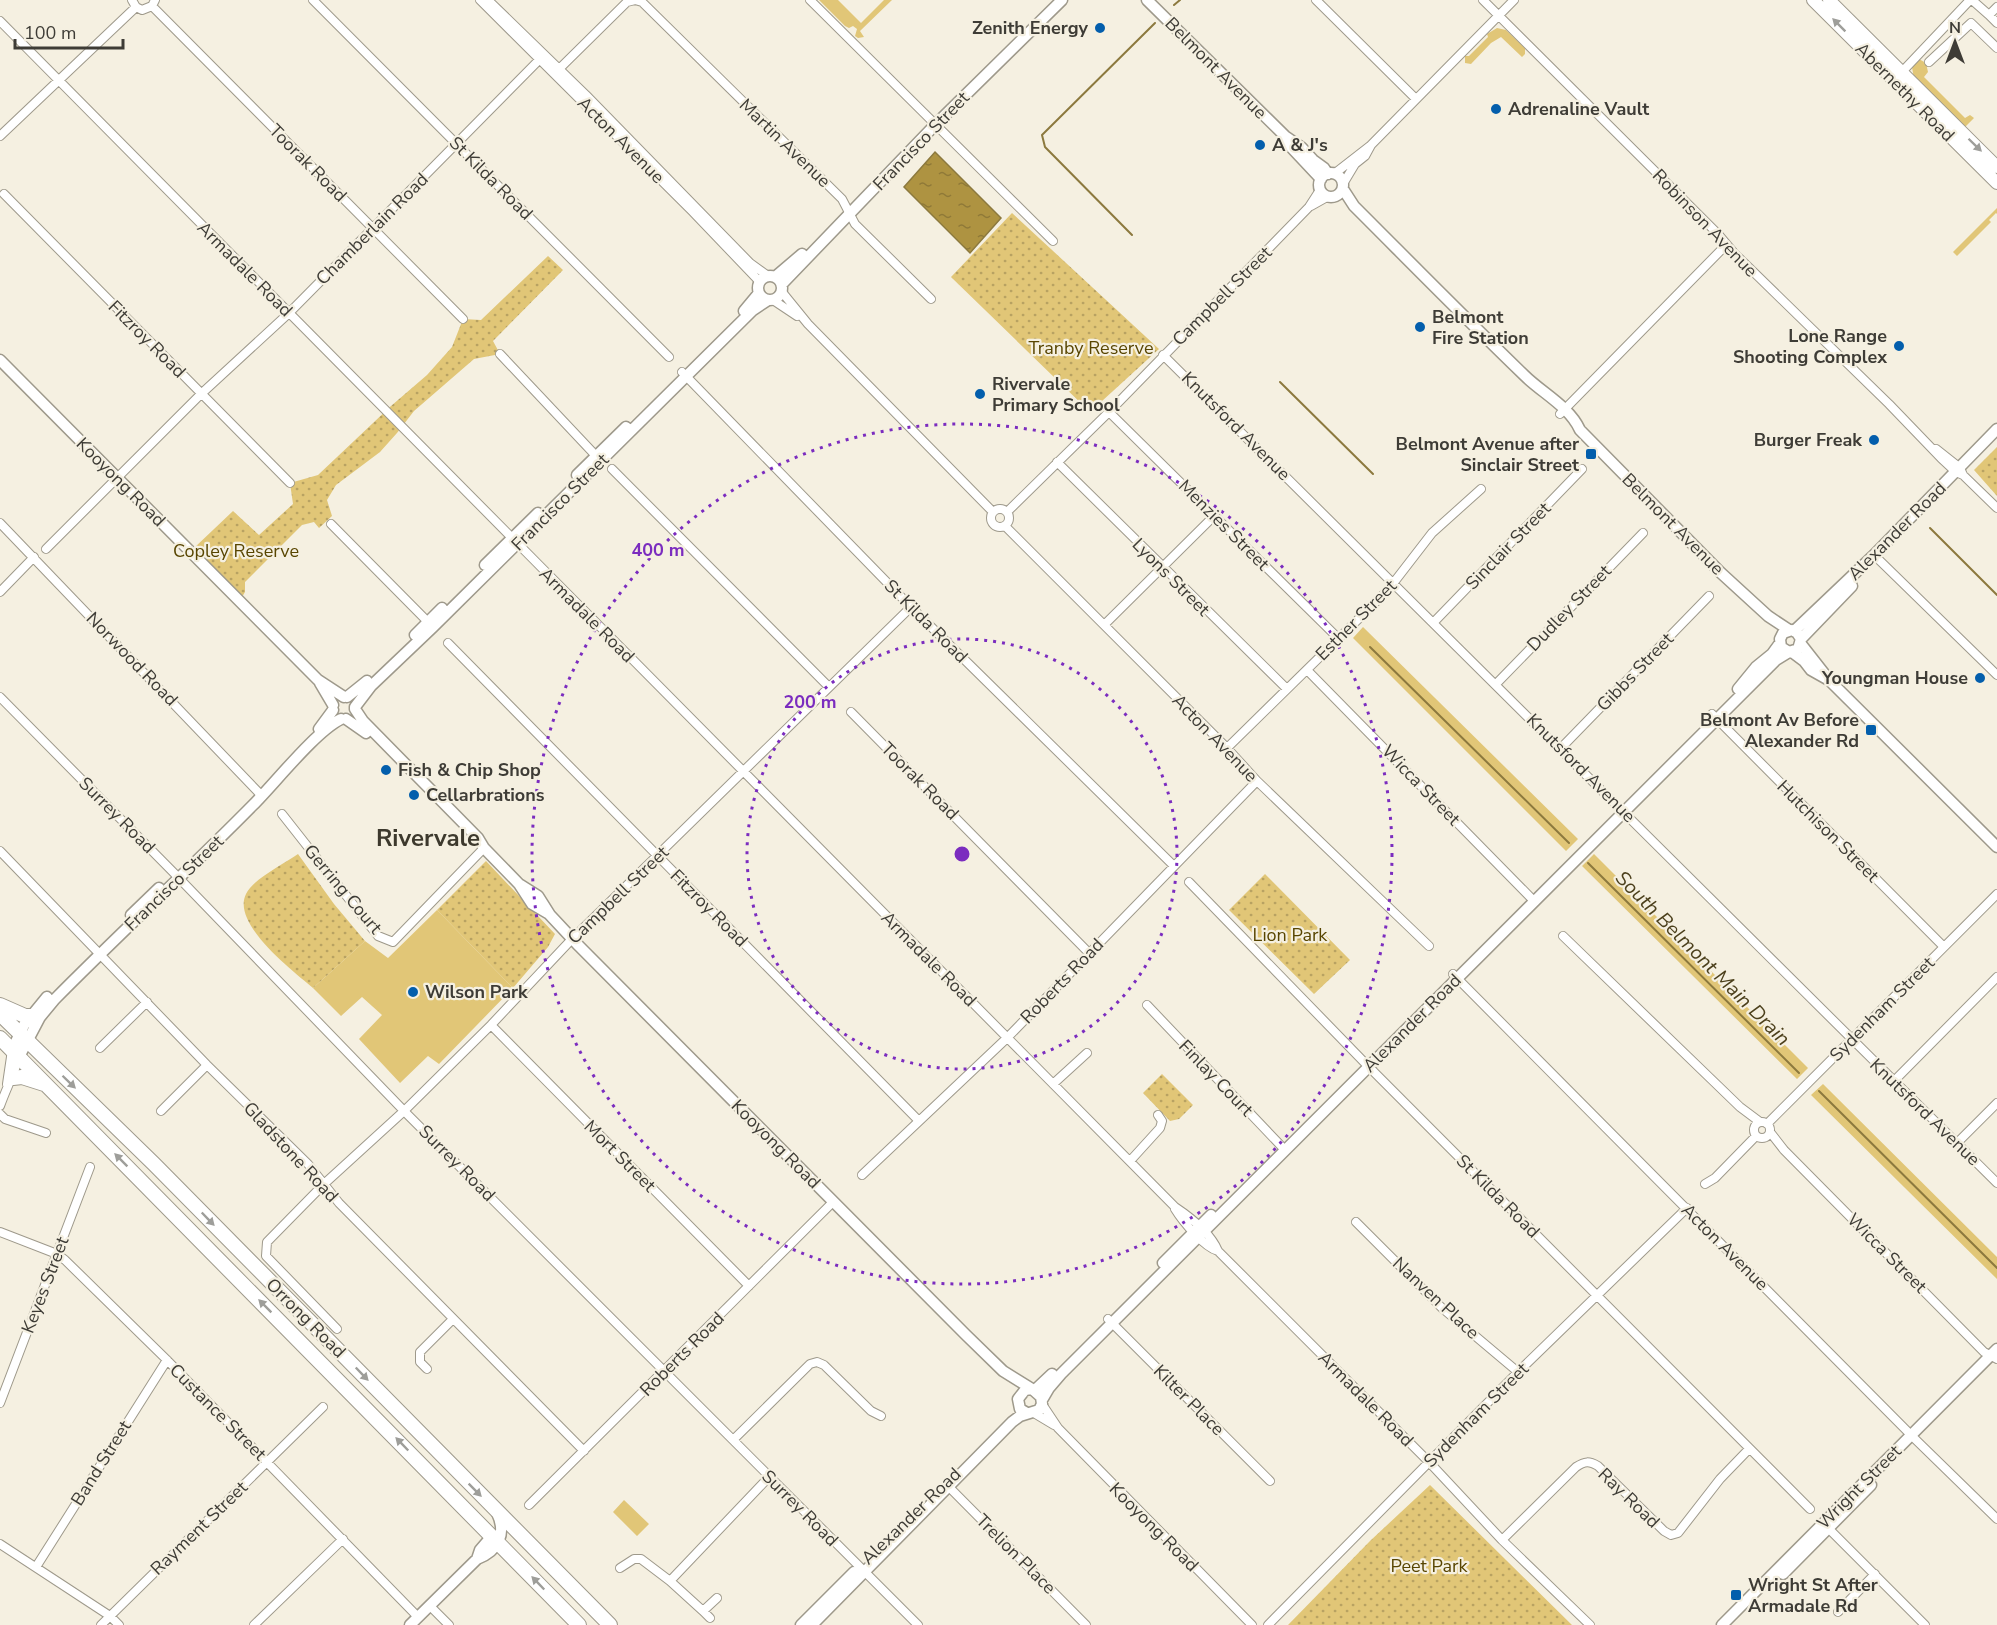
<svg xmlns="http://www.w3.org/2000/svg" width="1997" height="1625" viewBox="0 0 1997 1625" font-family="'Nunito Sans',sans-serif">
<defs>
<pattern id="park-dots" width="8" height="8" patternUnits="userSpaceOnUse" patternTransform="scale(1.5)"><rect width="8" height="8" fill="#e1c677"/><path d="M2 2h.1M6 6h.1" fill="none" stroke="#b8a262" stroke-width="1.8" stroke-linecap="round"/></pattern>
<pattern id="water-ripples" width="26" height="14" patternUnits="userSpaceOnUse" patternTransform="scale(1.5)"><rect width="26" height="14" fill="#ae9341"/><path d="M2 4q2-2 4 0t4 0M15 11q2-2 4 0t4 0" fill="none" stroke="#8f7937"/></pattern>
</defs>
<rect width="100%" height="100%" fill="#f5f0e1"/>
<!-- grass -->
<path fill="#e1c677" d="M 819,0 L 838,0 L 861,23 L 884,0 L 892,0 L 860,31 L 864,37 L 858,38 L 855,36 L 857,29 L 853,26 L 849,28 L 845,26 Z
M 1497,28 L 1506,30 L 1525,48 L 1525,54 L 1522,57 L 1501,37 L 1491,43 L 1471,64 L 1465,63 L 1465,56 L 1469,56 L 1488,37 L 1487,34 Z
M 1919,59 L 1926,63 L 1928,72 L 1924,77 L 1965,118 L 1970,115 L 1974,118 L 1965,127 L 1914,79 L 1912,67 Z
M 1997,208 L 1997,214 L 1996,213 L 1989,220 L 1991,222 L 1957,256 L 1953,252 Z
M 1363,627 L 1578,839 L 1566,851 L 1353,638 Z
M 1594,854 L 1808,1068 L 1797,1079 L 1582,866 Z
M 437,910 L 513,988 L 439,1064 L 428,1056 L 400,1083 L 359,1039 L 382,1015 L 362,997 L 341,1016 L 313,988 L 365,941 L 388,958 Z
M 1823,1084 L 1997,1257 L 1997,1279 L 1811,1095 Z
M 624,1500 L 649,1524 L 637,1536 L 613,1512 Z"/>
<!-- park -->
<path fill="url(#park-dots)" d="M 1012,213 L 1159,349 L 1090,412 L 951,277 Z
M 548,256 L 563,270 L 493,341 L 500,354 L 474,359 L 414,411 L 397,433 L 380,452 L 336,485 L 327,500 L 332,516 L 319,528 L 314,522 L 302,525 L 245,582 L 245,592 L 242,597 L 194,548 L 233,511 L 259,535 L 293,504 L 290,483 L 318,475 L 391,406 L 427,375 L 452,347 L 463,319 L 481,320 Z
M 1997,447 L 1997,496 L 1974,470 Z
M 298,854 L 334,904 L 365,941 L 313,988 C 293,971 231,924 246,894 C 253,879 284,864 298,854 Z
M 486,861 L 555,934 L 548,947 L 513,988 L 437,910 Z
M 1265,874 L 1350,960 L 1314,994 L 1229,910 Z
M 1162,1074 L 1193,1105 L 1179,1119 L 1170,1121 L 1143,1093 Z
M 1430,1485 L 1572,1625 L 1288,1625 L 1370,1541 Z"/>
<!-- water -->
<path fill="url(#water-ripples)" stroke="#8c793e" stroke-width="1.5" d="M 935,152 L 1001,218 L 970,253 L 904,187 Z"/>
<g fill="none" stroke-linecap="round" stroke-linejoin="round">
<!-- stream -->
<path stroke="#8c793e" stroke-width="2" d="M 1174,5 L 1180,0
M 1132,235 L 1045,147 L 1042,135 L 1155,23
M 1280,382 L 1373,474
M 1930,528 L 1997,595
M 1370,647 L 1569,843
M 1588,863 L 1799,1073
M 1819,1091 L 1997,1268"/>
<!-- street casing -->
<g stroke="#9e998b" stroke-width="10">
<path id="street" d="M 132,0 L 136,7 L 142,10 L 152,6 L 155,0
M 313,0 L 669,357
M 480,0 L 693,212 L 760,282
M 488,0 L 586,95 L 750,263 L 768,276
M 810,0 L 1053,241
M 1316,0 L 1416,99
M 1483,0 L 1718,234 L 1734,253 L 1889,404 L 1941,458 L 1956,472 L 1963,475
M 1972,0 L 1989,15 L 1997,7
M 152,6 L 463,319
M 1989,15 L 1997,23
M 0,21 L 1175,1207 C 1190,1217 1211,1234 1218,1251 L 1429,1462 L 1502,1540 L 1590,1625
M 1929,62 L 1971,23 L 1997,48
M 555,73 L 627,2 L 635,0 L 642,2 L 842,199 L 855,224 L 931,299
M 1899,75 L 1970,0
M 0,136 L 136,7
M 1334,174 L 1370,146
M 1343,184 L 1355,164 L 1365,156 L 1371,145 L 1514,0
M 4,194 L 290,483
M 1311,206 L 1327,197
M 782,292 L 808,324 L 993,512
M 773,300 L 797,316
M 500,354 L 598,458
M 1163,355 L 1997,1183
M 682,372 L 911,607 L 1174,866
M 1109,412 L 1338,638
M 1560,414 L 1726,245
M 1936,449 L 1960,468 L 1963,475 L 1997,508
M 1057,462 L 1287,689
M 612,469 L 829,687
M991 518a9 9 0 1 1 18 0a9 9 0 1 1-18 0Z
M 1007,512 L 1109,412 L 1309,207 L 1320,190
M 0,523 L 262,796
M 331,524 L 430,624
M 1005,526 L 1227,748 L 1257,781 L 1429,946
M 46,549 L 201,394 L 289,313 L 539,60
M 1874,555 L 1997,675
M 0,592 L 34,557
M 1434,622 L 1582,469
M 1104,625 L 1214,516
M 448,643 L 919,1121
M 1307,670 L 1534,901
M 1496,684 L 1643,533
M 0,697 L 174,873 L 408,1115 L 918,1625
M 851,712 L 1089,953
M 1712,714 L 1944,947
M 1227,748 L 1388,590 L 1432,533 L 1481,489
M 1561,748 L 1709,596
M 282,814 L 378,936 L 393,942 L 484,848
M 0,851 L 207,1065 L 308,1164 L 339,1203 L 584,1451
M 1189,882 L 1364,1062 L 1810,1509
M 1563,936 L 1740,1107 L 1760,1122
M 1453,974 L 1915,1439 L 1997,1519
M 1147,1005 L 1285,1150
M 491,1025 L 749,1286
M 100,1048 L 147,1002
M 1894,1081 L 1997,977
M 7,1084 L 12,1050
M 1053,1084 L 1087,1053
M 0,1106 C 6,1089 14,1074 19,1057
M 161,1111 L 207,1065
M 0,1114 L 5,1119 L 46,1133
M1754 1130a8 8 0 1 1 16 0a8 8 0 1 1-16 0Z
M 1767,1124 L 1997,894
M 1770,1132 L 1784,1150 L 1984,1352 L 1997,1359
M 1957,1143 L 1997,1103
M 1130,1161 L 1160,1128 L 1162,1121 L 1158,1115
M 862,1175 L 1007,1038 L 1257,781
M 1705,1184 L 1715,1178 L 1756,1136
M 1175,1209 C 1183,1222 1204,1247 1218,1251
M 1356,1222 L 1442,1308 L 1518,1372
M 0,1232 L 57,1254 L 65,1260 L 167,1360 L 418,1617
M 1108,1319 L 1270,1481
M 337,1329 L 266,1256 L 267,1242 L 324,1184 L 404,1111 L 491,1025 L 572,939 L 911,607
M 427,1369 L 420,1362 L 420,1352 L 453,1319
M 0,1403 L 90,1167
M 1042,1404 L 1058,1428 L 1252,1625
M 1034,1413 L 1054,1425
M 733,1440 L 810,1364 L 817,1362 L 824,1365 L 871,1411 L 881,1416
M 946,1484 L 1086,1625
M 529,1505 L 833,1202
M 1826,1526 L 1925,1625
M 1502,1540 L 1576,1467 C 1585,1461 1589,1461 1598,1466 L 1664,1531 L 1671,1535 L 1678,1533 L 1720,1479 L 1749,1449
M 0,1544 L 110,1616 L 119,1625
M 36,1567 L 167,1360
M 620,1568 L 634,1559 L 641,1559 L 670,1581 L 703,1611 L 717,1598
M 670,1581 L 769,1477
M 430,1606 L 449,1625
M 703,1611 L 710,1618
M 1838,1612 L 1875,1574
M 101,1625 L 323,1407
M 254,1625 L 343,1539
M 1268,1625 L 1518,1372 L 1687,1208"/>
</g>
<!-- secondary casing -->
<g stroke="#9e998b" stroke-width="13">
<path id="secondary" d="M 1147,0 L 1285,136 L 1301,147 L 1313,160 L 1324,168 L 1328,174
M 1286,137 L 1290,146 L 1321,179
M1319 185a12 12 0 1 1 24 0a12 12 0 1 1-24 0Z
M 1343,189 L 1354,206 C 1411,263 1467,320 1524,375 C 1542,393 1569,406 1580,430 L 1721,573 L 1768,616 L 1789,630
M758 288a12 12 0 1 1 24 0a12 12 0 1 1-24 0Z
M 775,277 L 802,254
M 782,284 L 935,125 L 1062,0
M 744,311 L 759,293
M 0,360 L 318,680 L 344,697
M 577,475 L 626,427
M 485,565 L 538,513
M 1794,631 L 1874,555 L 1997,429
M 415,635 L 442,608
M 1801,639 L 1852,586
M 1801,644 L 1830,681 L 1997,847
M 1792,652 L 1804,661 L 1811,670 L 1827,679
M 320,683 L 333,705
M 1738,689 L 1756,667 L 1772,654 L 1780,643
M 347,697 L 367,681
M 355,707 L 371,686 L 433,627 L 753,310 L 768,300
M 355,709 L 363,721 L 478,838 L 484,848 L 519,884 L 532,904 L 549,914
M 346,719 L 366,733
M 319,729 L 333,710
M 519,884 L 538,896 L 550,915 L 579,946 L 966,1335 L 1003,1371 L 1032,1389
M 131,915 L 159,888
M 12,1050 L 24,1025 L 47,997
M 19,1057 L 40,1017 L 54,1000 C 119,934 188,871 253,805 C 276,782 315,732 341,719
M 1163,1263 L 1211,1215
M 1035,1390 L 1052,1374
M 1042,1400 L 1049,1388 L 1061,1374 L 1717,719 L 1776,660 L 1789,652 L 1798,649 L 1801,639 L 1797,633 L 1792,630 L 1783,633 L 1780,639 L 1781,647 L 1789,652
M 477,1559 L 480,1550 L 492,1536
M 1783,1574 L 1871,1485
M 410,1625 L 477,1559 C 498,1551 507,1534 497,1513
M 801,1625 L 854,1572
M 812,1625 L 1012,1422 L 1020,1416 L 1039,1410 L 1042,1404 L 1041,1397 L 1032,1389 L 1025,1390 L 1018,1399 L 1020,1409 L 1027,1413
M 1722,1625 L 1997,1349"/>
</g>
<!-- primary casing -->
<g stroke="#9e998b" stroke-width="14">
<path id="primary" d="M 1813,0 L 1997,183
M 1829,0 L 1997,167"/>
</g>
<!-- highway casing -->
<g stroke="#9e998b" stroke-width="16">
<path id="highway" d="M 0,1005 L 25,1016 L 31,1016
M 0,1014 L 154,1164 L 610,1625
M 0,1038 L 579,1625
M 13,1078 L 22,1077 L 44,1084"/>
</g>
<!-- street -->
<use href="#street" stroke="#fff" stroke-width="8"/>
<!-- secondary -->
<use href="#secondary" stroke="#fff" stroke-width="10"/>
<!-- primary -->
<use href="#primary" stroke="#fff" stroke-width="12"/>
<!-- highway -->
<use href="#highway" stroke="#fff" stroke-width="14"/>
</g>
<!-- one-way arrows -->
<defs><path id="oneway-solid" d="M-6-.8H1V-3.2L6.5 0L1 3.2V.8H-6Z" transform="scale(1.5)"/></defs>
<g fill="#9e9e9a">
<use href="#oneway-solid" transform="translate(1839 25) rotate(-135)"/>
<use href="#oneway-solid" transform="translate(1975 145) rotate(44)"/>
<use href="#oneway-solid" transform="translate(69 1082) rotate(44)"/>
<use href="#oneway-solid" transform="translate(121 1160) rotate(-135)"/>
<use href="#oneway-solid" transform="translate(208 1219) rotate(46)"/>
<use href="#oneway-solid" transform="translate(265 1306) rotate(-135)"/>
<use href="#oneway-solid" transform="translate(362 1374) rotate(46)"/>
<use href="#oneway-solid" transform="translate(402 1444) rotate(-134)"/>
<use href="#oneway-solid" transform="translate(475 1490) rotate(45)"/>
<use href="#oneway-solid" transform="translate(538 1583) rotate(-134)"/>
</g>
<!-- distance rings -->
<g fill="none" stroke="#7b2cbf" stroke-width="3" stroke-dasharray="3 6">
<circle cx="962" cy="854" r="215"/>
<circle cx="962" cy="854" r="430"/>
</g>
<!-- markers -->
<g fill="#035eac" stroke="#f5f0e1" stroke-width="2">
<circle cx="1100" cy="28" r="6"/>
<circle cx="1496" cy="109" r="6"/>
<circle cx="1260" cy="145" r="6"/>
<circle cx="1420" cy="327" r="6"/>
<circle cx="1899" cy="346" r="6"/>
<circle cx="980" cy="394" r="6"/>
<circle cx="1874" cy="440" r="6"/>
<rect x="1585" y="448" width="12" height="12" rx="3"/>
<circle cx="1980" cy="678" r="6"/>
<rect x="1865" y="724" width="12" height="12" rx="3"/>
<circle cx="386" cy="770" r="6"/>
<circle cx="414" cy="795" r="6"/>
<circle cx="413" cy="992" r="6"/>
<rect x="1730" y="1589" width="12" height="12" rx="3"/>
</g>
<g text-anchor="middle" stroke-width="4.5" stroke-linejoin="round" paint-order="stroke">
<!-- poi labels -->
<g font-size="18" font-weight="bold" fill="#3e3c36" stroke="#f5f0e1" text-anchor="start">
<text x="1088" y="34" text-anchor="end">Zenith Energy</text>
<text x="1508" y="115">Adrenaline Vault</text>
<text x="1272" y="151">A &amp; J's</text>
<text x="1432" y="323">Belmont<tspan x="1432" dy="21">Fire Station</tspan></text>
<text x="1887" y="342" text-anchor="end">Lone Range<tspan x="1887" dy="21">Shooting Complex</tspan></text>
<text x="992" y="390">Rivervale<tspan x="992" dy="21">Primary School</tspan></text>
<text x="1862" y="446" text-anchor="end">Burger Freak</text>
<text x="1579" y="450" text-anchor="end">Belmont Avenue after<tspan x="1579" dy="21">Sinclair Street</tspan></text>
<text x="1968" y="684" text-anchor="end">Youngman House</text>
<text x="1859" y="726" text-anchor="end">Belmont Av Before<tspan x="1859" dy="21">Alexander Rd</tspan></text>
<text x="398" y="776">Fish &amp; Chip Shop</text>
<text x="426" y="801">Cellarbrations</text>
<text x="425" y="998">Wilson Park</text>
<text x="1748" y="1591">Wright St After<tspan x="1748" dy="21">Armadale Rd</tspan></text>
</g>
<!-- street labels -->
<g font-size="18" fill="#3e3c36" stroke="#f5f0e1">
<text transform="translate(1216 68) rotate(45)" y="6">Belmont Avenue</text>
<text transform="translate(1905 92) rotate(45)" y="6">Abernethy Road</text>
<text transform="translate(621 140) rotate(45)" y="6">Acton Avenue</text>
<text transform="translate(921 141) rotate(-46)" y="6">Francisco Street</text>
<text transform="translate(785 143) rotate(44)" y="6">Martin Avenue</text>
<text transform="translate(308 163) rotate(45)" y="6">Toorak Road</text>
<text transform="translate(491 178) rotate(45)" y="6">St Kilda Road</text>
<text transform="translate(1705 223) rotate(46)" y="6">Robinson Avenue</text>
<text transform="translate(372 229) rotate(-45)" y="6">Chamberlain Road</text>
<text transform="translate(245 269) rotate(45)" y="6">Armadale Road</text>
<text transform="translate(1222 296) rotate(-45)" y="6">Campbell Street</text>
<text transform="translate(147 339) rotate(45)" y="6">Fitzroy Road</text>
<text transform="translate(1236 426) rotate(45)" y="6">Knutsford Avenue</text>
<text transform="translate(121 482) rotate(45)" y="6">Kooyong Road</text>
<text transform="translate(560 502) rotate(-45)" y="6">Francisco Street</text>
<text transform="translate(1673 524) rotate(45)" y="6">Belmont Avenue</text>
<text transform="translate(1224 525) rotate(45)" y="6">Menzies Street</text>
<text transform="translate(1897 531) rotate(-45)" y="6">Alexander Road</text>
<text transform="translate(1508 546) rotate(-46)" y="6">Sinclair Street</text>
<text transform="translate(1171 577) rotate(45)" y="6">Lyons Street</text>
<text transform="translate(1569 608) rotate(-46)" y="6">Dudley Street</text>
<text transform="translate(587 615) rotate(45)" y="6">Armadale Road</text>
<text transform="translate(1356 620) rotate(-45)" y="6">Esther Street</text>
<text transform="translate(926 621) rotate(45)" y="6">St Kilda Road</text>
<text transform="translate(132 659) rotate(46)" y="6">Norwood Road</text>
<text transform="translate(1635 672) rotate(-46)" y="6">Gibbs Street</text>
<text transform="translate(1215 738) rotate(46)" y="6">Acton Avenue</text>
<text transform="translate(1581 768) rotate(45)" y="6">Knutsford Avenue</text>
<text transform="translate(920 781) rotate(45)" y="6">Toorak Road</text>
<text transform="translate(1421 785) rotate(46)" y="6">Wicca Street</text>
<text transform="translate(117 815) rotate(45)" y="6">Surrey Road</text>
<text transform="translate(1828 831) rotate(45)" y="6">Hutchison Street</text>
<text transform="translate(174 883) rotate(-44)" y="6">Francisco Street</text>
<text transform="translate(343 889) rotate(50)" y="6">Gerring Court</text>
<text transform="translate(618 895) rotate(-44)" y="6">Campbell Street</text>
<text transform="translate(709 908) rotate(45)" y="6">Fitzroy Road</text>
<text transform="translate(929 959) rotate(45)" y="6">Armadale Road</text>
<text transform="translate(1062 981) rotate(-46)" y="6">Roberts Road</text>
<text transform="translate(1882 1009) rotate(-45)" y="6">Sydenham Street</text>
<text transform="translate(1412 1023) rotate(-45)" y="6">Alexander Road</text>
<text transform="translate(1216 1078) rotate(46)" y="6">Finlay Court</text>
<text transform="translate(1925 1112) rotate(44)" y="6">Knutsford Avenue</text>
<text transform="translate(776 1144) rotate(45)" y="6">Kooyong Road</text>
<text transform="translate(291 1152) rotate(47)" y="6">Gladstone Road</text>
<text transform="translate(620 1156) rotate(45)" y="6">Mort Street</text>
<text transform="translate(457 1163) rotate(45)" y="6">Surrey Road</text>
<text transform="translate(1498 1196) rotate(45)" y="6">St Kilda Road</text>
<text transform="translate(1725 1247) rotate(45)" y="6">Acton Avenue</text>
<text transform="translate(1887 1253) rotate(45)" y="6">Wicca Street</text>
<text transform="translate(45 1285) rotate(-69)" y="6">Keyes Street</text>
<text transform="translate(1436 1298) rotate(43)" y="6">Nanven Place</text>
<text transform="translate(306 1318) rotate(45)" y="6">Orrong Road</text>
<text transform="translate(682 1354) rotate(-45)" y="6">Roberts Road</text>
<text transform="translate(1366 1399) rotate(45)" y="6">Armadale Road</text>
<text transform="translate(1189 1400) rotate(45)" y="6">Kilter Place</text>
<text transform="translate(218 1412) rotate(45)" y="6">Custance Street</text>
<text transform="translate(1476 1415) rotate(-45)" y="6">Sydenham Street</text>
<text transform="translate(101 1463) rotate(-58)" y="6">Band Street</text>
<text transform="translate(1859 1487) rotate(-45)" y="6">Wright Street</text>
<text transform="translate(1629 1498) rotate(44)" y="6">Ray Road</text>
<text transform="translate(800 1508) rotate(45)" y="6">Surrey Road</text>
<text transform="translate(911 1516) rotate(-44)" y="6">Alexander Road</text>
<text transform="translate(1154 1527) rotate(45)" y="6">Kooyong Road</text>
<text transform="translate(199 1528) rotate(-44)" y="6">Rayment Street</text>
<text transform="translate(1016 1554) rotate(45)" y="6">Trelion Place</text>
</g>
<!-- park labels -->
<g font-size="18" fill="#584500" stroke="#f5f0e1">
<text x="1091" y="354">Tranby Reserve</text>
<text x="236" y="557">Copley Reserve</text>
<text x="1290" y="941">Lion Park</text>
<text x="1429" y="1572">Peet Park</text>
</g>
<!-- water labels -->
<g font-size="20" font-style="italic" fill="#4c401c" stroke="#f5f0e1">
<text transform="translate(1703 958) rotate(45)" y="7">South Belmont Main Drain</text>
</g>
<!-- district labels -->
<g font-size="24" font-weight="bold" fill="#3d392d" stroke="#f5f0e1">
<text x="428" y="846">Rivervale</text>
</g>
</g>
<circle cx="962" cy="854" r="9" fill="#7b2cbf" stroke="#f5f0e1" stroke-width="3"/>
<g font-size="18" text-anchor="middle" font-weight="bold" fill="#7b2cbf" stroke="#f5f0e1" stroke-width="4.5" stroke-linejoin="round" paint-order="stroke">
<text x="658" y="556">400 m</text>
<text x="810" y="708">200 m</text>
</g>
<!-- north arrow -->
<g transform="translate(1955 42)" stroke="#f5f0e1" stroke-width="4.5" paint-order="stroke">
<path d="M0-4.5L10 22L0 15L-10 22Z" fill="#3e3c36"/>
<text y="-9" font-size="16" font-weight="bold" text-anchor="middle" fill="#3e3c36">N</text>
</g>
<!-- scale -->
<path d="M15 39v9h108v-9" fill="none" stroke="#3e3c36" stroke-width="3"/>
<text x="24" y="39" font-size="18" fill="#3e3c36" stroke="#f5f0e1" stroke-width="4.5" paint-order="stroke">100 m</text>
</svg>
